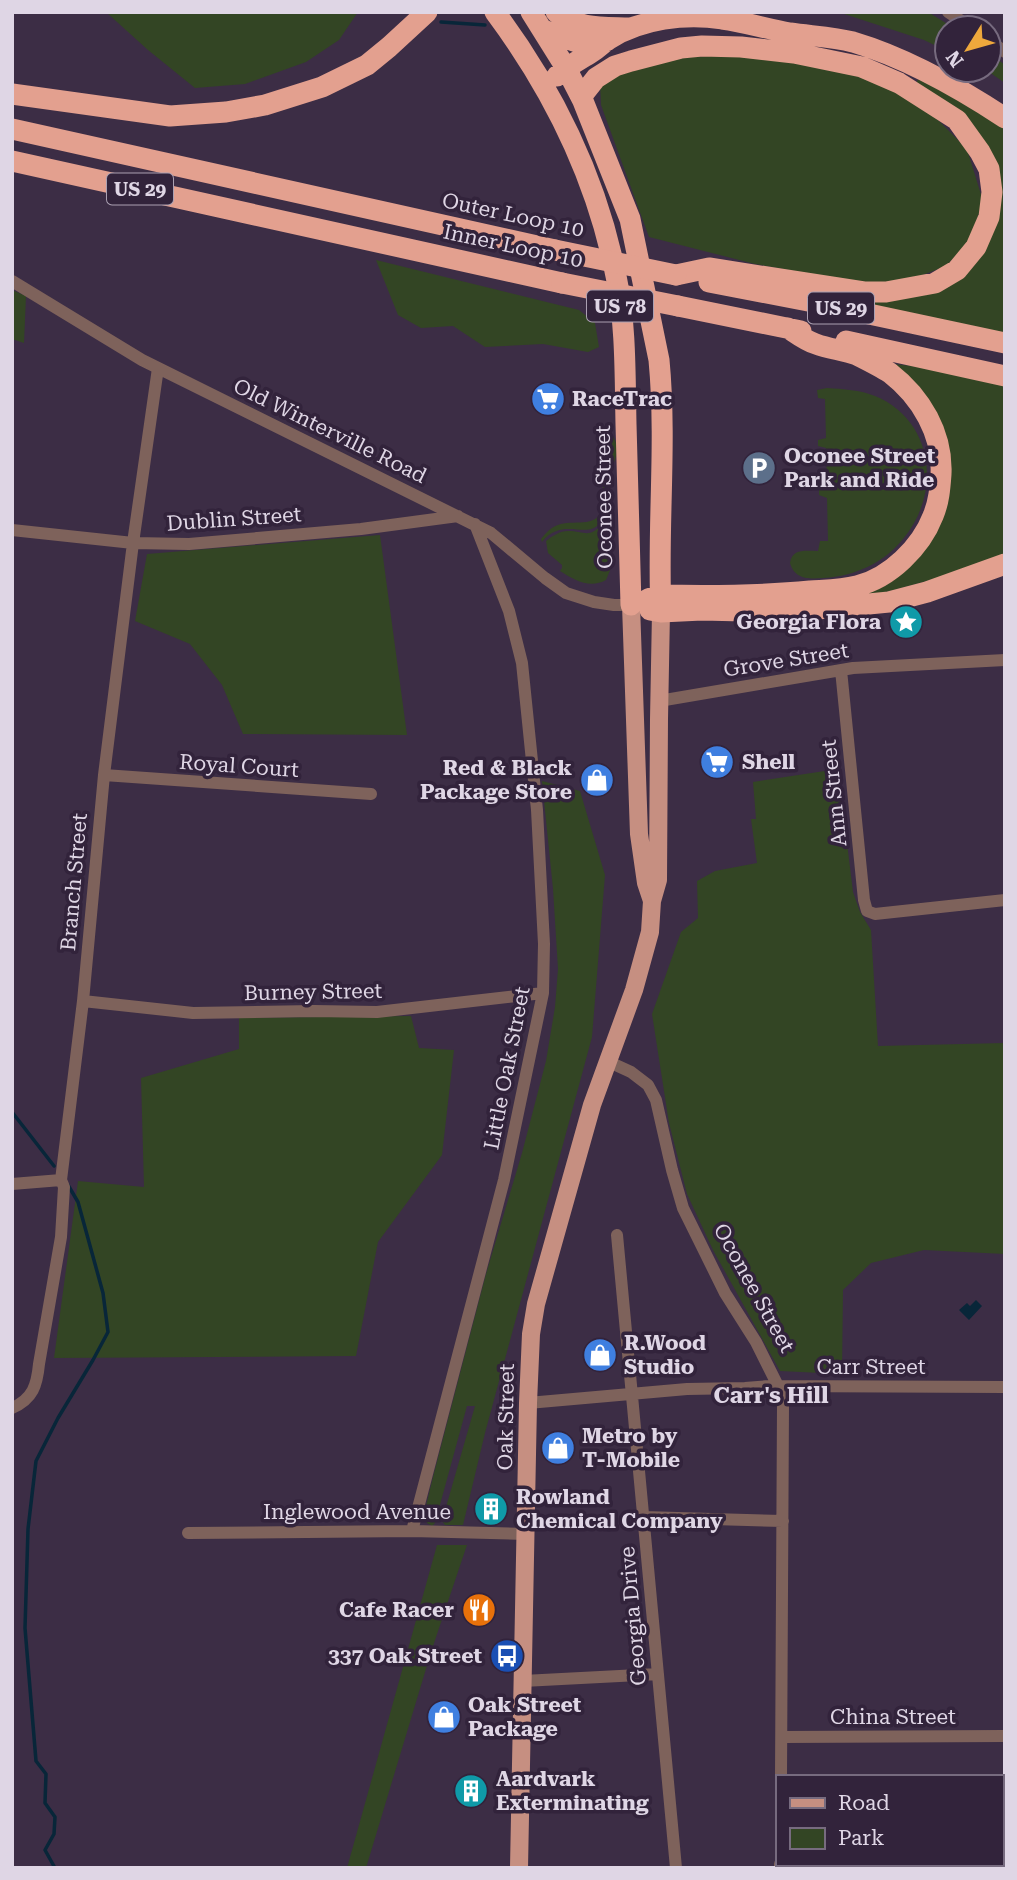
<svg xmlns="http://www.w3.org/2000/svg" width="1017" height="1880" viewBox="0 0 1017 1880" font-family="'Roboto Serif',serif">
<rect width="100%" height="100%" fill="#3c2d45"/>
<!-- green -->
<path fill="#334524" d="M 106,12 L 358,12 L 339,40 L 306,62 L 245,84 L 195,88 L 148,50 Z
M 838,12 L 928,12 L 954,28 L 947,28 L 947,51 L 924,40 Z
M 989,53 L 1005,65 L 1005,83 L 986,70 L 989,70 Z
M 763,56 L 870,78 L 928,110 L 967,149 L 983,201 L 970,241 L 946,266 L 907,281 L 867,284 L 755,264 L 649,237 L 601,105 L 600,83 C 628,70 660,59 691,57 C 714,55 739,56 763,56 Z
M 920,76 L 1005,125 L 1005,333 L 844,300 L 964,273 L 994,167 L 915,85 Z
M 376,260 L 579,310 L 595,323 L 599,347 L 588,352 L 543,344 L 485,347 L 453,326 L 421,328 L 398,315 Z
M 12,290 L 26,296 L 24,343 L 12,339 Z
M 894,364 L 930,368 L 1005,384 L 1005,560 L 853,601 L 918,554 L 944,437 Z
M 827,388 C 843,389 860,390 875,396 C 934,420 942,493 903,539 C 884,563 855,576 824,578 C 809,579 795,580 790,563 C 792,548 806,551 818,551 L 820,541 L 828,541 L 827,498 L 819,495 L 819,489 L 827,487 L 826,448 L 818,446 L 818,440 L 826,438 L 825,399 L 818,398 L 817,390 Z
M 613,436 C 623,454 611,462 610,478 C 607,506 610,540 611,568 L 606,580 C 590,589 574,580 560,571 L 562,568 L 562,565 L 548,553 L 546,541 C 552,536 560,531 568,531 C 585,531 588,539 603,524 L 607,507 L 607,451 L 606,446 L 604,446 L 604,462 L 602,464 L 601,443 L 605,438 Z
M 602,469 L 604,472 C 604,486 609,508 601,521 C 589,542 563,515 542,542 L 541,539 C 546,533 551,527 558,525 C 572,519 597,529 602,509 C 605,497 602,481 602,469 Z
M 380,535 L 407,735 L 243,734 L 222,685 L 190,644 L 135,621 L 147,554 Z
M 838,769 L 853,892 L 860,912 L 871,930 L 878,1046 L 1005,1043 L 1005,1254 L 924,1250 L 871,1263 L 843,1290 L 842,1374 L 780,1371 L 713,1250 L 687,1194 L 669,1123 L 652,1014 L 681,932 L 698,918 L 697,881 L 715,871 L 757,863 L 751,819 L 756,819 L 753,782 Z
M 542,781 L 580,791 L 605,875 L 592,1037 L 485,1433 L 463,1525 L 445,1525 L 442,1521 L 475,1406 L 467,1406 L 435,1523 L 432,1526 L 427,1523 L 424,1514 L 433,1477 L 486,1274 L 522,1153 L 546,1061 L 555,1007 L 558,969 L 553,889 Z
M 411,1016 L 419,1048 L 454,1050 L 442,1155 L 378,1242 L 356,1356 L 54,1358 L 78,1181 L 144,1187 L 141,1078 L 239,1049 L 239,1018 Z
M 437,1545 L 467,1545 L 432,1649 L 366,1868 L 347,1868 Z"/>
<!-- water -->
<path fill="#082639" d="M 976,1300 L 982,1306 L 969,1320 L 959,1310 L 967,1303 L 970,1306 Z"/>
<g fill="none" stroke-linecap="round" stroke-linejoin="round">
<!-- stream -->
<path stroke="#082639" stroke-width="3.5" d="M 441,22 L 485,25
M 12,1112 L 54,1166
M 55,1868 L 45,1850 L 54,1834 L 55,1817 L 45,1803 L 46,1774 L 36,1761 L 25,1628 L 28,1529 L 36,1461 L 58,1418 L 93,1360 L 108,1332 L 103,1293 L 78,1202 L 68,1185"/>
<!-- street -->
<path stroke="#7e625b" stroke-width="12" d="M 948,12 L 972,28
M 989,40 L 1005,52
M 12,281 L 142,360 L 491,533 L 545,578 L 566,593 L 594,602 L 614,605 L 631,605
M 12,530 L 133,543 L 189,544 L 361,529 L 458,516
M 841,670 L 864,900 L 867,911 L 875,914 L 1005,900
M 659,701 L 853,668 L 1005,660
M 104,775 L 371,794
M 83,1001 L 193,1013 L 314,1011 L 377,1012 L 543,993
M 607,1061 L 631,1072 L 648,1085 L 656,1100 L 672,1170 L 683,1208 L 725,1293 L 756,1342 L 781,1392 L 783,1406 L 781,1777
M 12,1184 L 61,1180
M 617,1235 L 676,1868
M 528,1403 L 687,1389 L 745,1388 L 769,1386 L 1005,1387
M 12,1408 C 33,1399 37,1385 39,1364 L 61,1237 L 64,1187 L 61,1180 L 83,1001 L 104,775 L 133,543 L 158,368
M 643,1517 L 783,1521
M 412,1531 L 504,1180 L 543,993 L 544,944 L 537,810 L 522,663 L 509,611 L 475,524
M 188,1533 L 412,1531 L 526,1534
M 523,1681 L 658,1674
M 782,1737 L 1005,1736
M 780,1868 L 780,1864"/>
<!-- primary -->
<path stroke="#c68f81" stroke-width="18" d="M 631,605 L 639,834 L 646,883 L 652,901
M 519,1868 L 528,1403 L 531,1334 L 536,1304 L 592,1105 L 634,990 L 650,932 L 652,901 L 658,880 L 659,719 L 661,612"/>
<!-- highway -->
<path stroke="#e3a08f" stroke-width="21" d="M 495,12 C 553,90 597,180 616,276 C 626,323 625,376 626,424 C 628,484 629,545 631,605
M 531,12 L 566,68 L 583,101 L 630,219 L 659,360 C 667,444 657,528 661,612
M 556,12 C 579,29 601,27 629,28
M 543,30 L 574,41 L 608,40
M 557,76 C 567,66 580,60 592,52 C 598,48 603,43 609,39 C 641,19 685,13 722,19 C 745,22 767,29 790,33 C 810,36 833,37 853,42 C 907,58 958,87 1005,118
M 12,94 L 170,116 L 226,112 L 265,105 L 322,87 L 367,65 L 389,47 L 427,12
M 581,97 L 596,78 L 615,66 L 631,61 L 681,48 L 702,46 L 741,47 L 794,53 L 862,67 L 899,83 L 957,120 L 980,152 L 989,169 L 992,192 L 989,217 L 976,247 L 957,270 L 935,283 L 886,292 L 864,292 L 709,268 L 676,275
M 12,129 L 555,250
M 12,161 L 562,283
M 709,282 L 808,301 L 1005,343
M 678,306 L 801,331
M 846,341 L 1005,376
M 648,599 L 660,595 C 710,596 760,596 810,591 C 825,590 842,590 857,586 C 890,578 921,547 933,516 C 939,502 940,488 941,474 C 943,434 921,397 890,373 C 881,367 867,360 857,355 C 844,350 829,349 816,344 C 806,341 797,334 788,328
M 650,610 L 661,612 L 702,610 L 787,612 L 889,602 L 927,592 L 1005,564"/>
<!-- highway-bridge -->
<path stroke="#e3a08f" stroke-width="21" d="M 555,250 L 676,275
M 562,283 L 678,306"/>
</g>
<!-- icons -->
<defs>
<g id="supermarket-disc" transform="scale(1.75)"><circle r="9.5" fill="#3f7fe0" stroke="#32233b"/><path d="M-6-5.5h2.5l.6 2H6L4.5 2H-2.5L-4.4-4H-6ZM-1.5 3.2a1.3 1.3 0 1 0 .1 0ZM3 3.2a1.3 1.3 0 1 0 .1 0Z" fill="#fff"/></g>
<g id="parking-disc" transform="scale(1.75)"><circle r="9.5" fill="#5c6f8a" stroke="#32233b"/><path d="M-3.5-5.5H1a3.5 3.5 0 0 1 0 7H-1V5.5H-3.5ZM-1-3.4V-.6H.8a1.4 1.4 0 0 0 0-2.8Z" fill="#fff"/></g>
<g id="sight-disc" transform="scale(1.75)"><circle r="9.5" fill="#0f9aa8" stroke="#32233b"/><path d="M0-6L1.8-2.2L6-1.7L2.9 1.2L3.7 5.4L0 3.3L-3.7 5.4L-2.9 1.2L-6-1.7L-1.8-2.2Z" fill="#fff"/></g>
<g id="shop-disc" transform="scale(1.75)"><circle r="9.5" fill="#3f7fe0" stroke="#32233b"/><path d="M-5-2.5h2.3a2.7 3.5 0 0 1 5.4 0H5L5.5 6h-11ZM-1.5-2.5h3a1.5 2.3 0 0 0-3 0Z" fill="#fff"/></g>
<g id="building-disc" transform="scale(1.75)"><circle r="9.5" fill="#0f9aa8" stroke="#32233b"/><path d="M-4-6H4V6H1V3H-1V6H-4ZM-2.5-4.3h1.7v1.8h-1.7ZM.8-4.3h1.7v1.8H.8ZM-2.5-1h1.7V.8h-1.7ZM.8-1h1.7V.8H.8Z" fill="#fff"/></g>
<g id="restaurant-disc" transform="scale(1.75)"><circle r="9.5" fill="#e8710a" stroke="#32233b"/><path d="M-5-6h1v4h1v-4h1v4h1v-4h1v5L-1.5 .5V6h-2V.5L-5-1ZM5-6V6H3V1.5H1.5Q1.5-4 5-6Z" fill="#fff"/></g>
<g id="bus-disc" transform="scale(1.75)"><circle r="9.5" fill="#1a4fb4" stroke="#32233b"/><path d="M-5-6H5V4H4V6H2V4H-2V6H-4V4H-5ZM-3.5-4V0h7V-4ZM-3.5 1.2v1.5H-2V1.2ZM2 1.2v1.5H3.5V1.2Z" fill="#fff"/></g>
</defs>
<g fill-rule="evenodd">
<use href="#supermarket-disc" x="548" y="399"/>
<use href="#parking-disc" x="759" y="468"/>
<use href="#sight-disc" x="906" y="622"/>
<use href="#supermarket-disc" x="717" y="762"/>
<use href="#shop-disc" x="597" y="780"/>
<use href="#shop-disc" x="600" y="1355"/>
<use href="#shop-disc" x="558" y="1448"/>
<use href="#building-disc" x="491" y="1509"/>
<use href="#restaurant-disc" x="479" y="1610"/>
<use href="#bus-disc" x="507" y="1656"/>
<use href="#shop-disc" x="444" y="1717"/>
<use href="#building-disc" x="471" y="1791"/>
</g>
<g text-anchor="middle" stroke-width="7" stroke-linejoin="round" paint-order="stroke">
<!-- shield labels -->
<g fill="#32233b" stroke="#aba0b2" stroke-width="2">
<rect x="107" y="173.5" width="66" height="31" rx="5"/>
<rect x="587" y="290.5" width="66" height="31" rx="5"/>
<rect x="808" y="292.5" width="66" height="31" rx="5"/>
</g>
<g font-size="19" font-weight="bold" fill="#dfd6e5">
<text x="140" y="196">US 29</text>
<text x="620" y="313">US 78</text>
<text x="841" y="315">US 29</text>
</g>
<!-- street labels -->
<g font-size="21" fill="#dfd6e5" stroke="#32233b">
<text transform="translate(513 215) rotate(12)" y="7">Outer Loop 10</text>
<text transform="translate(513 246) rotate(12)" y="7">Inner Loop 10</text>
<text transform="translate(330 431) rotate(26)" y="7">Old Winterville Road</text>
<text transform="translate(604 497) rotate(-91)" y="7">Oconee Street</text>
<text transform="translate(234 519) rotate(-4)" y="7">Dublin Street</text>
<text transform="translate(786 660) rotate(-9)" y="7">Grove Street</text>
<text transform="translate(239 766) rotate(4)" y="7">Royal Court</text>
<text transform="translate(834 793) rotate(-96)" y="7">Ann Street</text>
<text transform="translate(74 882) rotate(-85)" y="7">Branch Street</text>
<text transform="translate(313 992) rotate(-1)" y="7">Burney Street</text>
<text transform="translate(507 1068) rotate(-79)" y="7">Little Oak Street</text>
<text transform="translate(754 1288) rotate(61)" y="7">Oconee Street</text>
<text x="871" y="1374">Carr Street</text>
<text transform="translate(506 1417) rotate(-89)" y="7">Oak Street</text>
<text x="357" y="1519">Inglewood Avenue</text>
<text transform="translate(633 1616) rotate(-95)" y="7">Georgia Drive</text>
<text x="893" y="1724">China Street</text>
</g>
<!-- poi labels -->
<g font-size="21" font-weight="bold" fill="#dfd6e5" stroke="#32233b" text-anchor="start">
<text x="572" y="406">RaceTrac</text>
<text x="784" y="463">Oconee Street<tspan x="784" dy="24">Park and Ride</tspan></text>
<text x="881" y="629" text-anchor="end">Georgia Flora</text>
<text x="742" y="769">Shell</text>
<text x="572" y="775" text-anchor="end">Red &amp; Black<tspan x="572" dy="24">Package Store</tspan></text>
<text x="624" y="1350">R.Wood<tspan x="624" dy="24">Studio</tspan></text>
<text x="582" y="1443">Metro by<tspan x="582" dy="24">T-Mobile</tspan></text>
<text x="516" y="1504">Rowland<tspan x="516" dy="24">Chemical Company</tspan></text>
<text x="454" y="1617" text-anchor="end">Cafe Racer</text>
<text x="482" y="1663" text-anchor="end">337 Oak Street</text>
<text x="468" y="1712">Oak Street<tspan x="468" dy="24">Package</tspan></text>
<text x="496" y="1786">Aardvark<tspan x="496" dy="24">Exterminating</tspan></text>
</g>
<!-- neighbourhood labels -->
<g font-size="23" font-weight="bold" fill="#dfd6e5" stroke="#32233b">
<text x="771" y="1403">Carr's Hill</text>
</g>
</g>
<!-- border -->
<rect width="1017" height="1880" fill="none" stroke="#dfd6e5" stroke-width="28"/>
<!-- legend -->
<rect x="776" y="1775" width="228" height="91" fill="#32233b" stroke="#776b7f" stroke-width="2"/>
<rect x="790" y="1798" width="35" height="10" fill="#c68f81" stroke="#776b7f" stroke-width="2"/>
<text x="838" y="1810" font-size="21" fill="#dfd6e5">Road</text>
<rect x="790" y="1828" width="35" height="21" fill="#334524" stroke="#776b7f" stroke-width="2"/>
<text x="838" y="1845" font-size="21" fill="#dfd6e5">Park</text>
<!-- north arrow -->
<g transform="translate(968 49) rotate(233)"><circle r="33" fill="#32233b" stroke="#776b7f" stroke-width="2"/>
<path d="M0-5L12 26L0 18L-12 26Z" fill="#eea83c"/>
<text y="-10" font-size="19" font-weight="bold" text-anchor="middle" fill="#dfd6e5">N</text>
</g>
</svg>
